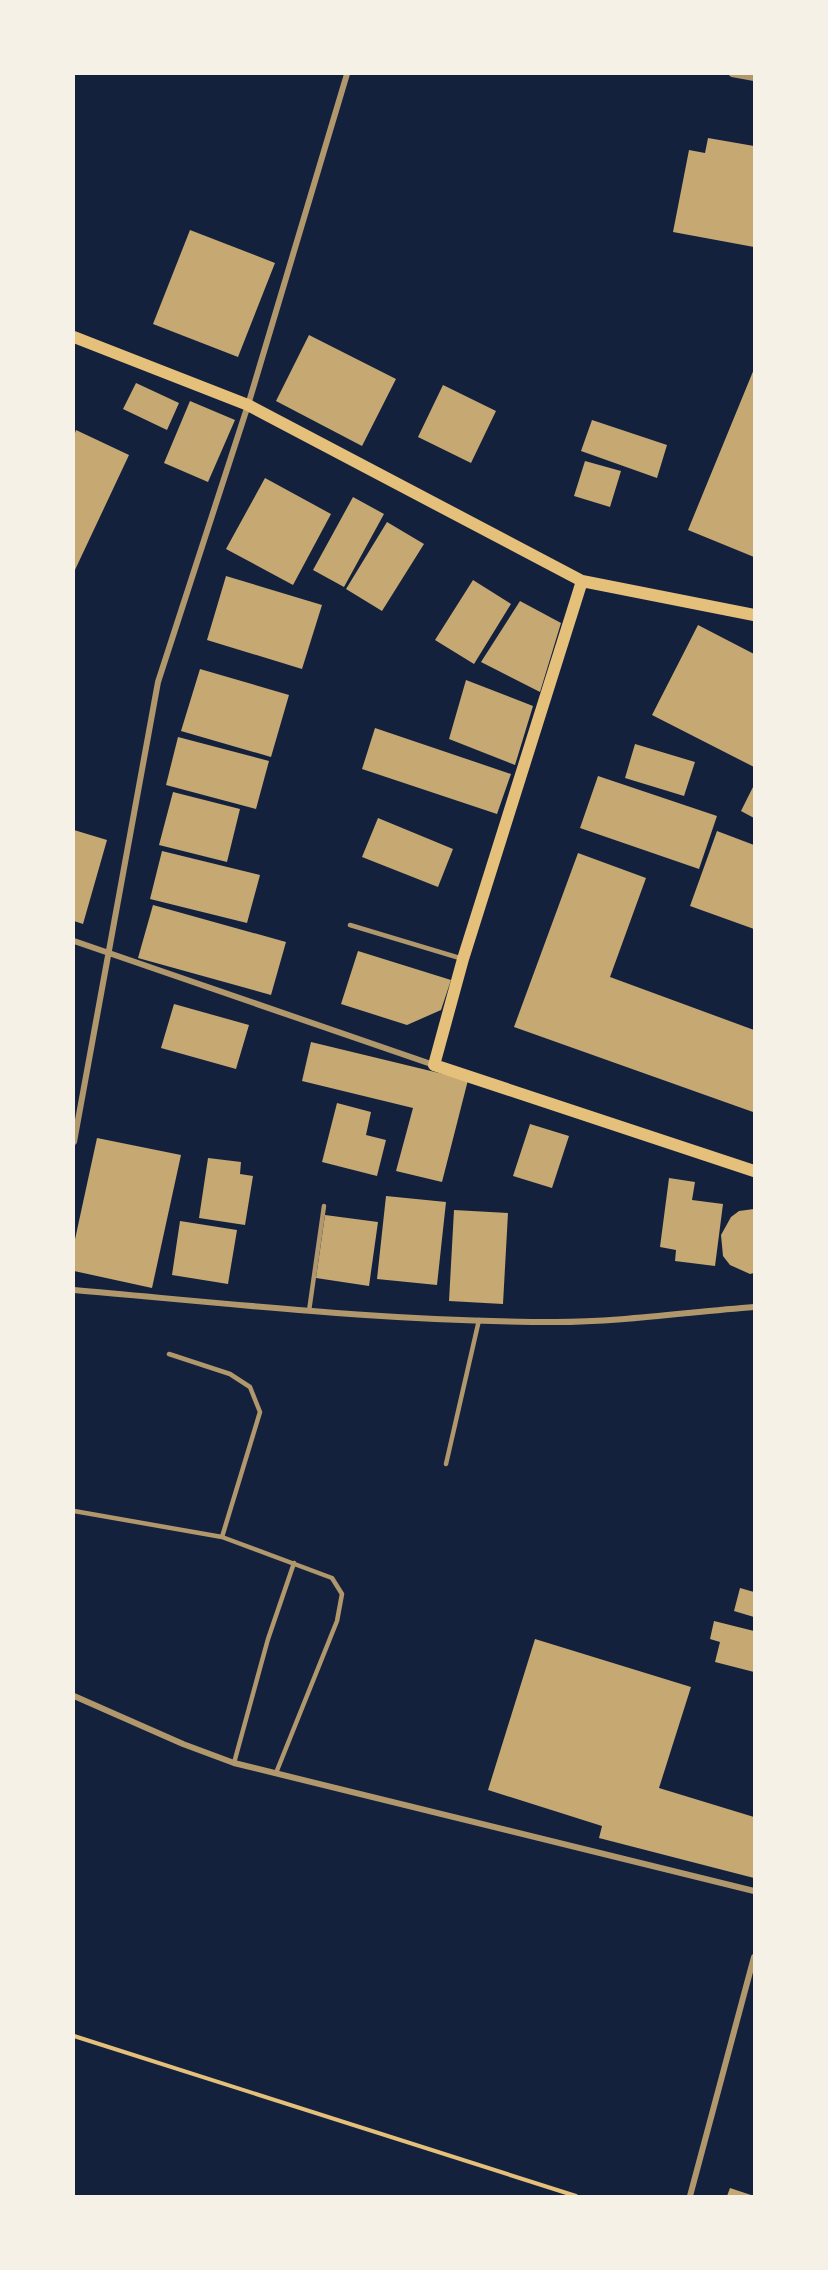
<svg xmlns="http://www.w3.org/2000/svg" width="828" height="2270" viewBox="0 0 828 2270" font-family="'Noto Sans',sans-serif">
<rect width="100%" height="100%" fill="#14213d"/>
<!-- building -->
<path fill="#c6a872" d="M 708,138 L 754,146 L 754,247 L 673,232 L 689,150 L 705,153 Z
M 190,230 L 275,263 L 238,357 L 153,324 Z
M 309,335 L 396,379 L 362,446 L 276,401 Z
M 754,369 L 754,557 L 688,530 Z
M 136,383 L 179,403 L 167,430 L 123,409 Z
M 443,385 L 496,411 L 471,463 L 418,437 Z
M 190,401 L 235,420 L 208,482 L 164,463 Z
M 592,420 L 667,445 L 657,478 L 581,451 Z
M 76,430 L 129,455 L 74,572 L 74,436 Z
M 585,461 L 621,471 L 610,507 L 574,496 Z
M 265,478 L 331,514 L 293,585 L 226,549 Z
M 353,497 L 384,514 L 344,587 L 313,570 Z
M 387,522 L 424,544 L 382,611 L 346,589 Z
M 226,576 L 322,605 L 302,669 L 207,640 Z
M 473,580 L 511,604 L 474,664 L 435,640 Z
M 520,601 L 561,623 L 540,692 L 481,662 Z
M 698,625 L 754,654 L 754,767 L 652,715 Z
M 200,669 L 289,695 L 271,757 L 181,731 Z
M 466,680 L 533,706 L 515,765 L 449,739 Z
M 375,728 L 511,774 L 497,814 L 362,769 Z
M 178,737 L 269,761 L 256,809 L 166,785 Z
M 635,744 L 695,762 L 684,796 L 625,778 Z
M 598,776 L 717,816 L 699,869 L 580,828 Z
M 754,785 L 754,818 L 741,811 Z
M 173,792 L 240,809 L 227,862 L 159,845 Z
M 378,818 L 453,849 L 438,887 L 362,857 Z
M 74,830 L 107,840 L 83,924 L 74,921 Z
M 717,831 L 754,845 L 754,929 L 690,906 Z
M 162,851 L 260,875 L 247,923 L 150,899 Z
M 578,853 L 646,878 L 610,977 L 754,1030 L 753,1112 L 514,1027 Z
M 153,905 L 286,942 L 271,995 L 138,958 Z
M 358,951 L 451,980 L 441,1010 L 407,1025 L 341,1004 Z
M 174,1004 L 249,1025 L 236,1069 L 161,1048 Z
M 311,1042 L 468,1080 L 442,1182 L 396,1171 L 413,1108 L 302,1081 Z
M 337,1103 L 371,1112 L 366,1135 L 386,1140 L 377,1176 L 322,1162 Z
M 530,1124 L 569,1136 L 552,1188 L 513,1176 Z
M 97,1138 L 181,1155 L 152,1288 L 74,1271 L 74,1244 Z
M 208,1158 L 241,1162 L 240,1174 L 253,1176 L 245,1225 L 199,1218 Z
M 669,1178 L 695,1182 L 692,1200 L 723,1204 L 715,1266 L 675,1261 L 676,1250 L 660,1247 Z
M 386,1196 L 446,1202 L 437,1285 L 377,1279 Z
M 754,1209 L 754,1273 L 750,1274 L 730,1265 L 723,1256 L 721,1235 L 731,1217 L 739,1211 Z
M 454,1210 L 508,1213 L 503,1304 L 449,1301 Z
M 325,1215 L 378,1222 L 369,1286 L 316,1278 Z
M 180,1221 L 237,1230 L 228,1284 L 172,1275 Z
M 740,1588 L 754,1592 L 754,1617 L 734,1611 Z
M 714,1621 L 754,1631 L 754,1672 L 715,1662 L 720,1642 L 710,1639 Z
M 535,1639 L 691,1687 L 659,1788 L 754,1817 L 754,1878 L 599,1838 L 602,1826 L 488,1790 Z
M 730,2188 L 754,2196 L 727,2196 Z"/>
<g fill="none" stroke-linecap="round" stroke-linejoin="round">
<!-- path -->
<path stroke="#e5c07b" stroke-width="4" d="M 74,2036 L 576,2196"/>
<!-- service -->
<path stroke="#b1986c" stroke-width="4.5" d="M 350,925 L 463,959
M 309,1311 L 324,1206
M 169,1354 L 230,1374 L 250,1387 L 260,1412 L 222,1537
M 446,1464 L 479,1320
M 74,1511 L 222,1537 L 332,1578 L 342,1594 L 337,1621 L 276,1773
M 234,1763 L 268,1639 L 294,1563"/>
<!-- minor -->
<path stroke="#b1986c" stroke-width="6" d="M 732,74 L 754,78
M 74,941 L 434,1065
M 74,1142 L 158,682 L 248,405 L 347,74
M 74,1290 C 234,1304 394,1322 555,1322 C 621,1322 688,1312 754,1307
M 74,1696 L 183,1744 L 234,1763 L 754,1891
M 690,2196 L 754,1957"/>
<!-- secondary -->
<path stroke="#e5c07b" stroke-width="12" d="M 74,337 L 248,405 L 582,581 L 754,615
M 582,581 L 463,959 L 434,1065 L 754,1171"/>
</g>
<!-- border -->
<rect width="828" height="2270" fill="none" stroke="#f6f1e7" stroke-width="150"/>
</svg>
